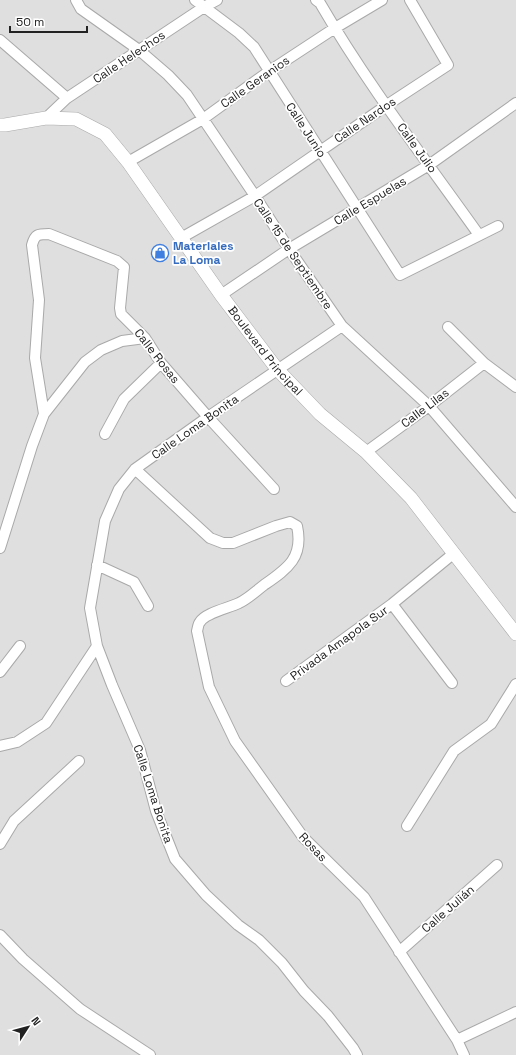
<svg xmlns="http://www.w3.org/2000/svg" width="516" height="1055" viewBox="0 0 516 1055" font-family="'Space Grotesk',sans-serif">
<rect width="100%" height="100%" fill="#f2efe9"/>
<!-- residential -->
<path fill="#e0dfdf" d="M 0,0 L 516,0 L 516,1055 L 0,1055 Z"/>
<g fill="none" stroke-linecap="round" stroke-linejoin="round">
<!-- minor casing -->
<g stroke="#a9a9a9" stroke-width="12">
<path id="minor" d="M 76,0 L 81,9 L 139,50 L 168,75 L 187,95 L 255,196 L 289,249 L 342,326 L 429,406 L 516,507
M 195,0 L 239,33 L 254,47 L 400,275 L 498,226
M 316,0 L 320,3 C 367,84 425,159 479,235
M 0,40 L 67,98
M 46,118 L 67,98 L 204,7 L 217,0
M 128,162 L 203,119 L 268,72 L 335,28 L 382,0
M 181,238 L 255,196 L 387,105 L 448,65 L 410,0
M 221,295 L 289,249 L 429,165 L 516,103
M 342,326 L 208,417 L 135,469 L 119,489 L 105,521 L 90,608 L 97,646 L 112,685 L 140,750 L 156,811 L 175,859 L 206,895 L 238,925 L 259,940 L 282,963 L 304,991 L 328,1016 L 353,1048 L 357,1055
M 448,327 L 484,363 L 516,387
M 44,414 L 35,358 L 39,300 L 32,245 C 35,234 38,234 49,234 L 117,261 L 124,267 L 120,308 L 121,314 L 145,338 L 161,363 L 208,417 L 274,489
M 105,434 L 124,399 L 161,363
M 366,452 L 429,406 L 484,363
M 135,469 L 210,538 L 223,543 L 233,543 L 276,526 L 290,522 L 297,526 C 304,558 287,569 264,585 C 256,591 248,599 239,603 C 229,608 205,613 200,622 C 198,624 198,628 197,631 L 209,687 L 235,741 L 303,837 L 364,897 L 457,1040 L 464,1055
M 0,548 L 32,446 L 44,414 L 85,362 L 101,350 L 122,341 L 145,338
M 97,565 L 134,582 L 148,606
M 392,604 L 452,683
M 0,672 L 20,646
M 286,681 L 392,604 L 453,554
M 0,746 L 17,742 L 46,723 L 97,646
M 407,826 L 454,751 L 491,724 L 516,684
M 0,844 L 14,821 L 79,761
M 0,935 L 23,959 L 80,1009 L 150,1055
M 399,952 L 497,865
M 457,1040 L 516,1012"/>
</g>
<!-- tertiary casing -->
<g stroke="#a9a9a9" stroke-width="14">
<g id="tertiary">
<path id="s1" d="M 0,125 L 5,125 L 46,118 L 76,119 L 105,134 L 128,162 L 221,295 L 277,369 L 320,414 L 366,452 L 411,498 L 516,634"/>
</g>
</g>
<!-- minor -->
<use href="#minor" stroke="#fff" stroke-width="10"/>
<!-- tertiary -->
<use href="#tertiary" stroke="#fff" stroke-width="13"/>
</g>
<!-- icons -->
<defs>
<g id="shop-ring" transform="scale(0.9)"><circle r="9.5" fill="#fff" stroke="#3f7fe0" stroke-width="1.5"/><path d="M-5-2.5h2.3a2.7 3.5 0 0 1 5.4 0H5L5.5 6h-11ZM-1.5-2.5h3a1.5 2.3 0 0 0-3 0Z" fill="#3f7fe0"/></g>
</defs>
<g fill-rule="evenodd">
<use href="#shop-ring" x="160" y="253"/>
</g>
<g text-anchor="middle" stroke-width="3.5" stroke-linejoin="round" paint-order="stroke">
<!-- street labels -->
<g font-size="12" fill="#222" stroke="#fff">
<text transform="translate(129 57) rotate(-34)" y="4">Calle Helechos</text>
<text transform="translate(255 82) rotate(-35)" y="4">Calle Geranios</text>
<text transform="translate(365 120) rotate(-34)" y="4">Calle Nardos</text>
<text transform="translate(306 130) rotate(57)" y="4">Calle Junio</text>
<text transform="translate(417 148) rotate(54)" y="4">Calle Julio</text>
<text transform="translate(370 201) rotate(-31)" y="4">Calle Espuelas</text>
<text transform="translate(293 254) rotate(56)" y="4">Calle 15 de Septiembre</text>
<text dy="4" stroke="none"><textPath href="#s1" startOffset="379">Boulevard Principal</textPath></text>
<text transform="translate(157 356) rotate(52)" y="4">Calle Rosas</text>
<text transform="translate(425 408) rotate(-37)" y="4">Calle Lilas</text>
<text transform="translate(195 427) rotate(-35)" y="4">Calle Loma Bonita</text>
<text transform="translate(339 643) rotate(-36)" y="4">Privada Amapola Sur</text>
<text transform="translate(153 794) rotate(72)" y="4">Calle Loma Bonita</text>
<text transform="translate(313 847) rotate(47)" y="4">Rosas</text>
<text transform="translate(448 909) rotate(-41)" y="4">Calle Julián</text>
</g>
<!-- shop labels -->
<g font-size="12" font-weight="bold" fill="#366cbe" stroke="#fff" text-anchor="start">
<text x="173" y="250">Materiales<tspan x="173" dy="14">La Loma</tspan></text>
</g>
</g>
<!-- north arrow -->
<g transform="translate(28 1027) rotate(54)" stroke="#ffffff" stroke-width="3" paint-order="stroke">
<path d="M0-3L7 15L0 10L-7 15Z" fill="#222222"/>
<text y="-6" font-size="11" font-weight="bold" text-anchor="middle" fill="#222222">N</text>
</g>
<!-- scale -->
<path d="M10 26v6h77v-6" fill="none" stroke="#222222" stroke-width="2"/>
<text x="16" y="26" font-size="12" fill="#222222" stroke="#ffffff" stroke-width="3" paint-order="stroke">50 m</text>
</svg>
